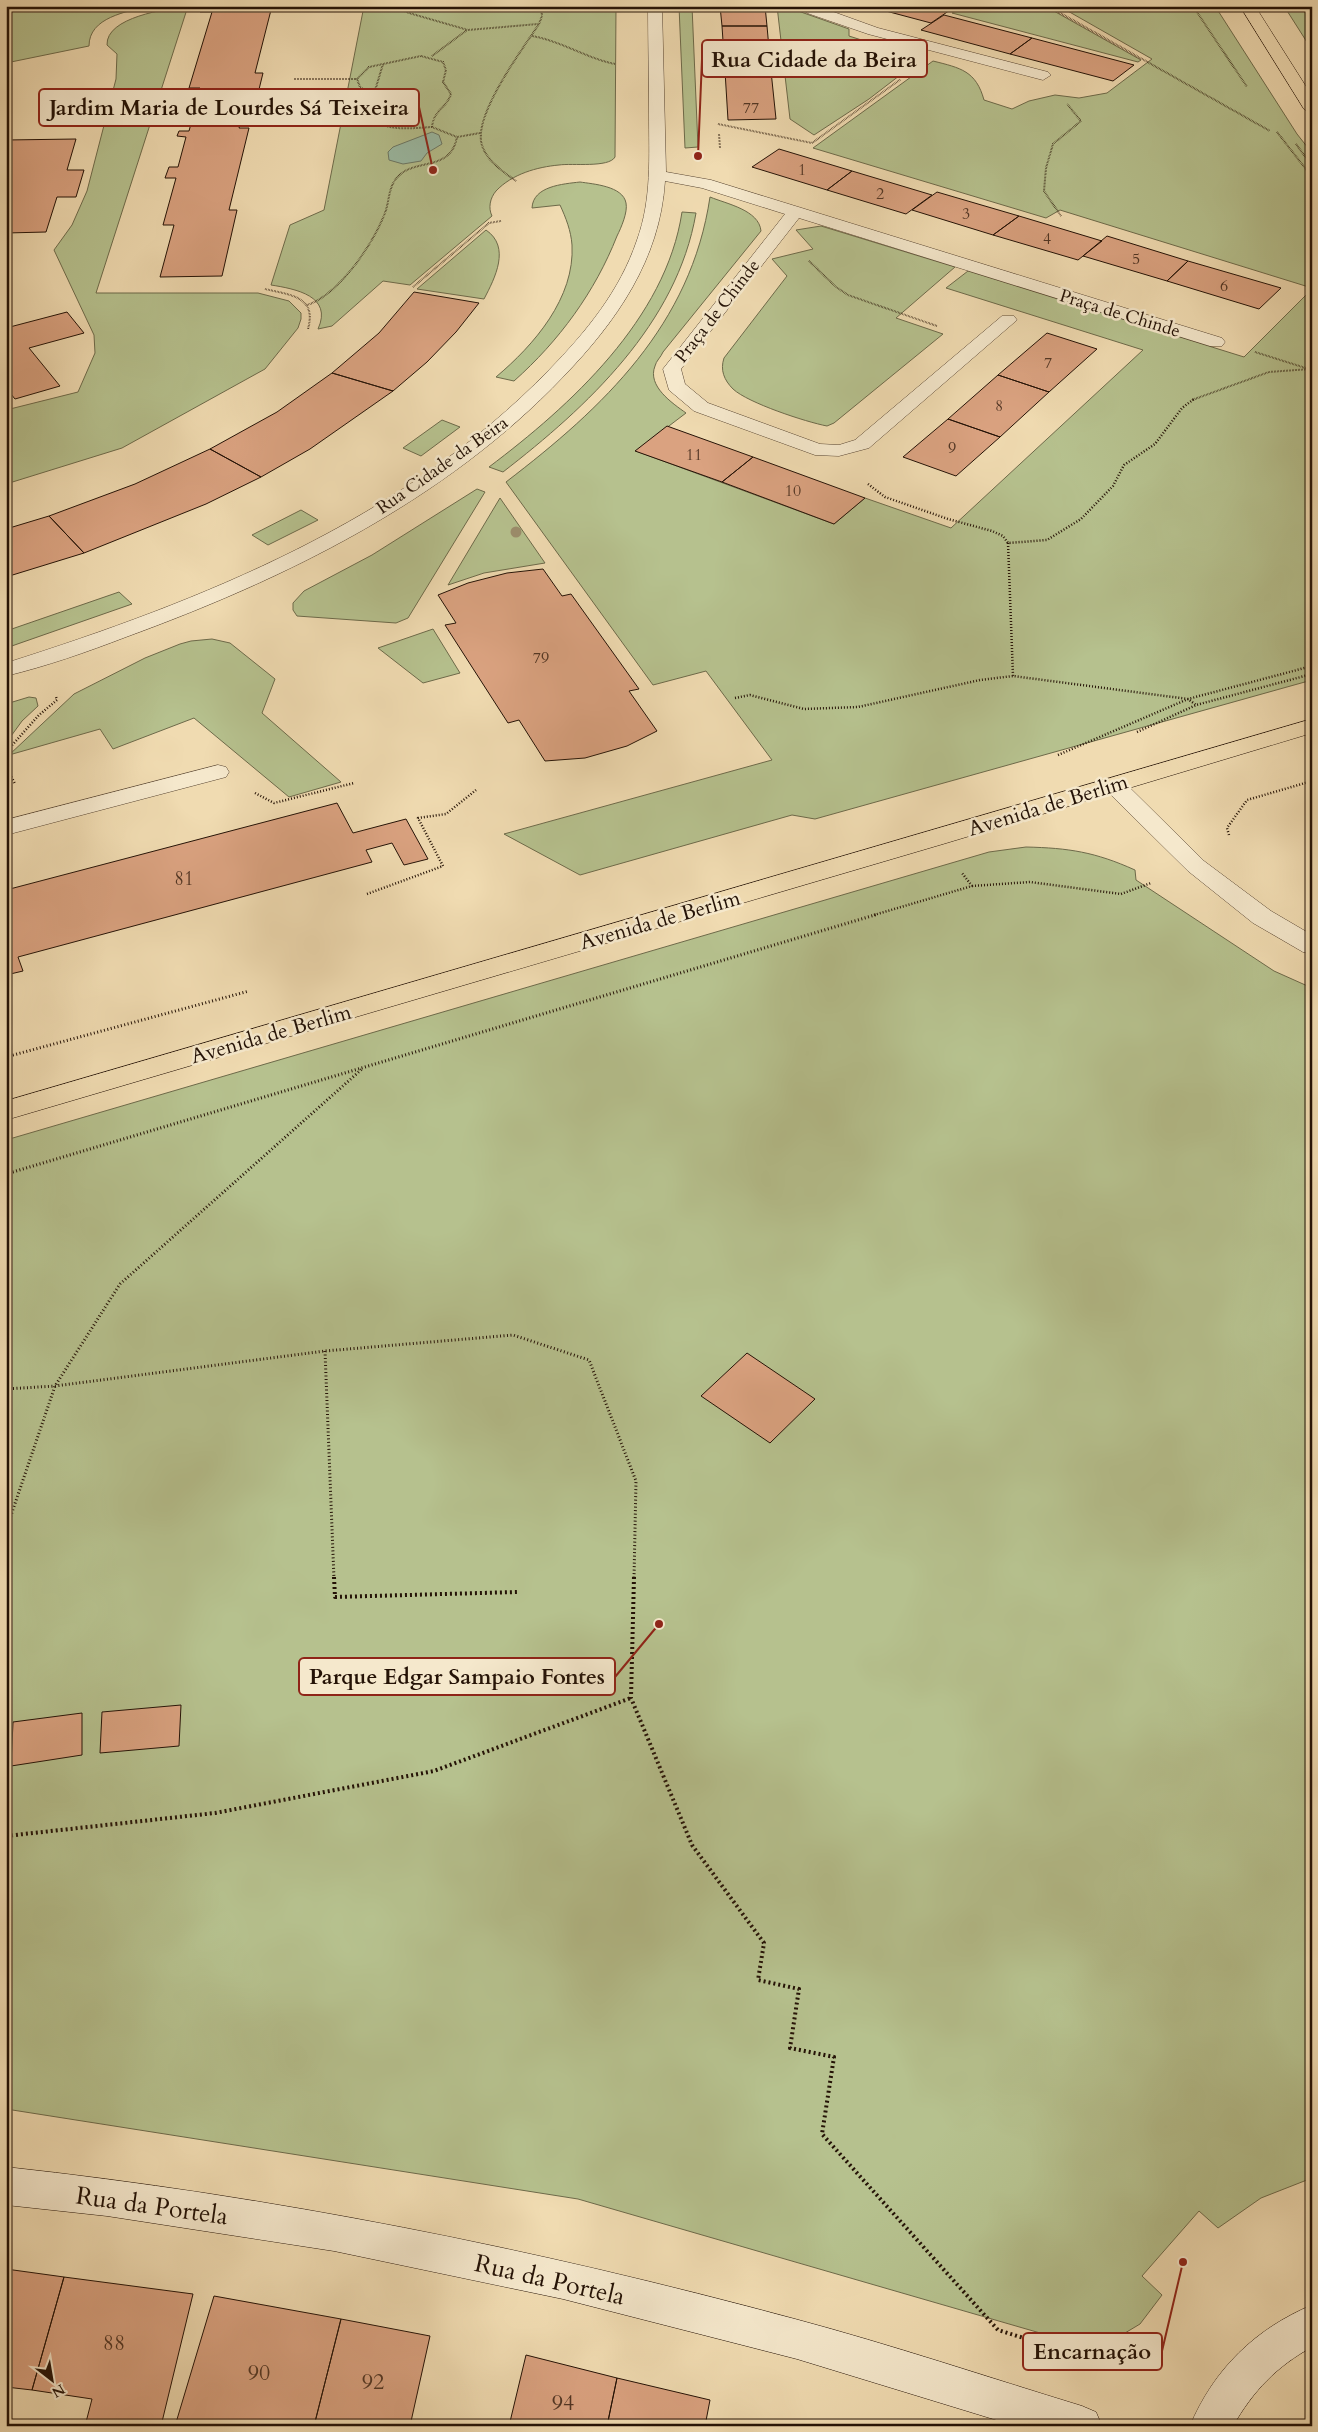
<svg xmlns="http://www.w3.org/2000/svg" width="1318" height="2432" viewBox="0 0 1318 2432" font-family="Cardo,serif">
<rect width="100%" height="100%" fill="#f0dbb1"/>
<filter id="stains"><feTurbulence type="fractalNoise" baseFrequency=".004" numOctaves="4"/><feColorMatrix values="0 0 0 0 .2 0 0 0 0 .09 0 0 0 0 .02 0 0 0 .5 -.17"/></filter>
<radialGradient id="worn" r=".72"><stop offset=".6" stop-color="#630" stop-opacity="0"/><stop offset="1" stop-color="#630" stop-opacity=".3"/></radialGradient>
<!-- green -->
<path fill="#b6c18e" stroke="#6d6a4a" d="M 148,6 C 127,12 89,17 89,46 L 6,63 L 6,7 Z
M 188,6 L 96,293 L 258,293 L 289,301 L 301,313 L 301,319 L 298,328 L 265,369 L 122,448 L 6,484 L 6,410 L 78,392 L 95,353 L 94,335 L 54,250 L 72,225 L 87,191 L 116,79 L 117,54 L 107,45 C 106,17 166,9 188,6 Z
M 364,6 L 616,6 L 615,157 C 609,168 572,163 559,165 C 537,167 512,174 496,191 C 490,198 488,208 492,216 L 410,285 L 383,281 L 332,326 L 318,329 C 333,296 296,289 271,285 L 290,225 L 324,210 Z
M 679,6 L 692,6 L 698,147 L 685,148 Z
M 777,6 L 784,6 L 849,29 L 849,36 L 921,59 L 869,99 L 814,135 L 790,119 Z
M 956,6 L 1045,6 L 1141,60 L 1138,62 L 952,13 L 961,8 Z
M 1059,6 L 1215,6 L 1297,134 L 1312,153 L 1312,288 L 1060,210 L 1046,218 L 813,148 L 933,61 C 961,68 976,71 984,100 L 1012,109 L 1029,101 L 1055,95 L 1079,98 L 1107,93 L 1152,59 Z
M 1284,6 L 1312,6 L 1312,50 Z
M 580,182 C 593,184 623,186 626,203 C 628,212 621,228 617,236 C 595,292 559,341 514,381 L 496,377 C 534,345 575,298 572,245 C 571,231 566,218 560,205 L 532,208 C 533,186 563,184 580,182 Z
M 710,197 C 727,204 759,210 761,231 L 663,352 C 661,357 656,361 655,366 C 647,386 672,403 686,413 L 636,451 L 834,524 L 865,498 L 951,528 L 1143,350 L 946,288 L 968,271 L 1244,357 L 1312,289 L 1312,680 L 815,819 L 792,815 L 580,875 L 504,834 L 772,760 L 706,671 L 653,685 L 506,482 C 604,407 691,325 710,197 Z
M 682,212 L 696,213 C 677,324 587,407 503,472 L 489,467 C 570,406 666,319 682,212 Z
M 821,226 L 955,267 L 896,318 L 943,334 L 834,423 L 827,426 C 806,422 748,403 733,389 C 724,380 720,370 724,358 L 787,276 L 772,259 L 813,249 L 796,230 Z
M 486,230 C 511,247 495,278 484,299 L 417,289 Z
M 442,420 L 460,427 L 421,456 L 403,448 Z
M 477,489 L 485,492 L 408,618 L 396,623 L 297,616 L 293,610 L 293,603 L 304,591 L 372,555 Z
M 500,498 L 545,563 L 484,573 L 448,585 Z
M 301,510 L 318,520 L 268,545 L 252,535 Z
M 119,592 L 132,604 L 6,648 L 6,631 Z
M 433,629 L 460,673 L 423,683 L 378,648 Z
M 212,639 L 230,643 L 275,679 L 262,713 L 341,782 L 289,797 L 194,718 L 113,749 L 100,729 L 9,755 L 74,694 L 145,658 L 180,644 L 191,641 Z
M 29,697 L 36,698 L 38,706 L 22,721 L 6,743 L 6,704 Z
M 1026,847 C 1069,848 1095,852 1135,870 L 1136,880 L 1274,971 L 1312,988 L 1312,2178 L 1261,2198 L 1218,2228 L 1199,2211 L 1142,2276 L 1162,2295 L 1140,2324 L 1110,2342 L 1078,2344 L 578,2199 L 6,2109 L 6,1140 L 989,852 Z"/>
<!-- water -->
<path fill="#9bbca6" stroke="#6b7866" d="M 432,132 L 439,135 L 442,144 L 427,153 L 421,161 L 403,164 L 389,160 L 388,152 L 393,147 Z"/>
<!-- building -->
<path fill="#daa280" stroke="#241206" d="M 202,6 L 272,6 L 255,73 L 263,73 L 251,122 L 241,122 L 239,128 L 249,128 L 229,210 L 237,210 L 222,276 L 160,277 L 174,225 L 163,225 L 176,178 L 165,178 L 169,167 L 178,167 L 186,137 L 177,136 L 179,131 L 189,131 L 194,113 L 185,113 L 188,103 L 196,103 L 200,88 L 189,88 L 212,12 L 200,12 Z
M 720,6 L 765,6 L 767,26 L 722,26 Z
M 867,6 L 945,6 L 953,8 L 931,23 Z
M 944,15 L 1032,38 L 1010,54 L 921,30 Z
M 722,26 L 767,26 L 771,71 L 725,71 Z
M 1032,38 L 1134,65 L 1113,81 L 1010,54 Z
M 725,71 L 771,71 L 776,119 L 728,120 Z
M 76,139 L 67,170 L 84,170 L 76,197 L 57,197 L 46,232 L 6,233 L 6,140 Z
M 779,149 L 852,171 L 827,190 L 752,167 Z
M 852,171 L 932,195 L 906,214 L 827,190 Z
M 937,192 L 1019,216 L 993,235 L 912,210 Z
M 1019,216 L 1102,241 L 1078,260 L 993,235 Z
M 1107,236 L 1188,261 L 1167,281 L 1083,256 Z
M 1188,261 L 1281,288 L 1259,309 L 1167,281 Z
M 414,292 L 479,303 L 456,332 L 427,362 L 393,391 L 332,373 L 379,333 Z
M 67,312 L 84,333 L 29,348 L 60,386 L 15,399 L 6,388 L 6,328 Z
M 1047,333 L 1097,349 L 1049,392 L 998,375 Z
M 332,373 L 393,391 L 310,449 L 261,477 L 210,449 L 277,412 Z
M 998,375 L 1049,392 L 1000,437 L 948,419 Z
M 948,419 L 1000,437 L 956,476 L 903,457 Z
M 667,426 L 753,457 L 722,482 L 635,451 Z
M 210,449 L 261,477 L 206,504 L 84,553 L 49,516 L 135,484 Z
M 753,457 L 865,498 L 834,524 L 722,482 Z
M 49,516 L 84,553 L 6,577 L 6,529 Z
M 543,569 L 562,596 L 571,594 L 639,689 L 629,691 L 657,731 L 627,746 L 585,758 L 545,761 L 519,720 L 508,723 L 445,625 L 456,623 L 438,595 L 468,583 L 507,573 Z
M 337,803 L 353,833 L 406,819 L 428,859 L 404,865 L 392,843 L 366,850 L 372,862 L 18,957 L 23,971 L 6,975 L 6,890 Z
M 747,1353 L 815,1399 L 770,1443 L 701,1396 Z
M 181,1705 L 179,1746 L 100,1753 L 102,1712 Z
M 82,1713 L 82,1755 L 11,1766 L 13,1722 Z
M 6,2269 L 64,2277 L 32,2390 L 6,2387 Z
M 64,2277 L 193,2294 L 161,2426 L 85,2426 L 92,2399 L 32,2390 Z
M 214,2296 L 341,2319 L 314,2426 L 175,2426 Z
M 341,2319 L 430,2336 L 410,2426 L 314,2426 Z
M 526,2355 L 617,2378 L 607,2426 L 509,2426 Z
M 617,2378 L 710,2400 L 705,2426 L 607,2426 Z"/>
<g fill="none" stroke-linecap="round" stroke-linejoin="round">
<!-- lane casing -->
<g stroke="#574431" stroke-width="1">
<path id="lane" d="M 218,765 L 226,767 L 229,772 L 226,777 L 6,835 L 6,820 Z"/>
</g>
<!-- street casing -->
<g stroke="#574431" stroke-width="1">
<path id="street" d="M 648,6 L 662,6 L 666,172 L 711,180 L 1222,338 L 1225,342 L 1222,346 L 1210,346 L 799,218 L 681,369 L 685,384 L 708,403 L 820,444 L 839,445 L 855,440 L 1002,316 L 1014,316 L 1017,320 L 869,448 L 839,456 L 815,455 L 694,411 L 669,390 L 663,369 L 785,214 L 702,188 L 665,181 C 660,260 616,322 563,377 C 445,501 285,579 126,637 C 87,652 47,666 6,676 L 6,663 C 202,601 404,520 549,370 C 586,332 620,291 637,240 C 652,199 649,156 649,114 C 649,78 648,42 648,6 Z
M 801,6 L 817,6 L 878,28 L 1048,72 L 1051,75 L 1043,80 L 868,34 L 807,13 Z
M 1114,778 L 1122,780 L 1204,861 L 1271,911 L 1312,935 L 1312,954 L 1303,952 L 1253,923 L 1188,871 L 1106,790 L 1103,785 L 1106,780 Z"/>
</g>
<!-- secondary casing -->
<g stroke="#241206" stroke-width="1">
<path id="secondary" d="M 6,2167 C 273,2196 536,2249 795,2319 C 892,2345 987,2377 1082,2406 L 1096,2412 L 1102,2426 L 1016,2426 L 797,2359 L 563,2299 L 334,2251 L 107,2216 L 6,2205 Z
M 1312,2305 L 1312,2347 C 1277,2366 1253,2391 1233,2426 L 1190,2426 C 1214,2369 1255,2329 1312,2305 Z"/>
</g>
<!-- primary casing -->
<g stroke="#241206" stroke-width="1">
<path id="primary" d="M 1312,719 L 1312,733 L 943,844 L 6,1120 L 6,1101 Z"/>
</g>
<!-- highway casing -->
<g stroke="#241206" stroke-width="1">
<path id="highway" d="M 1240,6 L 1255,6 L 1312,96 L 1312,114 L 1304,109 Z"/>
</g>
<!-- path-far3 -->
<path stroke="#241206" stroke-width="2" stroke-dasharray="0.5 1" stroke-linecap="butt" d="M 394,6 L 409,13 L 468,30 L 538,24
M 1048,6 L 1270,131
M 1193,6 L 1247,87
M 532,36 C 561,41 586,58 615,64
M 421,56 L 443,62 L 446,70 L 443,82 L 451,94 C 446,109 434,109 432,127 C 411,128 382,133 368,114 L 383,64 Z
M 432,56 L 467,30
M 294,79 L 357,79
M 357,79 L 369,67 L 383,64
M 357,79 L 360,87 L 373,95
M 718,124 L 812,143 L 901,79
M 432,127 L 457,137 L 480,133
M 1277,132 L 1312,177
M 719,134 L 720,148
M 1296,144 L 1312,166
M 516,181 C 502,171 484,159 481,141 C 477,110 522,50 539,24 L 542,16 L 541,6
M 1061,216 L 1044,191 L 1046,168 L 1053,144 L 1081,121 L 1067,104
M 809,261 L 836,287 L 848,295 L 937,326
M 413,287 L 489,223 L 501,221
M 265,289 C 290,295 317,296 308,329
M 307,305 C 339,295 375,242 386,210 C 389,200 389,189 395,180 C 412,156 450,174 457,137
M 1255,352 L 1312,370
M 1192,400 L 1269,372 L 1310,369"/>
<!-- path-far2 -->
<path stroke="#241206" stroke-width="2.5" stroke-dasharray="1 2" stroke-linecap="butt" d="M 868,484 L 885,497 L 948,519 L 992,531 L 1003,536 L 1008,543 L 1047,540 L 1081,519 L 1113,486 L 1124,465 L 1155,444 L 1182,408 L 1194,399
M 1008,543 L 1013,676
M 735,698 L 750,695 L 804,709 L 858,707 L 980,680 L 1013,676 L 1188,699 L 1196,705
M 1137,732 L 1196,705 L 1312,674
M 6,752 L 39,715 L 57,700 L 56,697
M 1058,755 L 1188,699 L 1312,666
M 6,766 L 15,784
M 255,793 L 274,803 L 354,783
M 1229,835 L 1227,828 L 1247,800 L 1312,781
M 972,886 L 1030,882 L 1121,894 L 1151,883
M 367,894 L 443,866 L 418,818 L 446,814 L 476,790
M 874,915 L 972,886 L 962,873"/>
<!-- path-far1 -->
<path stroke="#241206" stroke-width="3" stroke-dasharray="1 2.5" stroke-linecap="butt" d="M 6,1057 L 249,991
M 6,1174 L 878,914
M 325,1351 L 334,1579
M 6,1389 L 55,1386 L 325,1351 L 513,1335 L 589,1360 L 636,1481 L 634,1579
M 6,1530 L 55,1386 L 120,1284 L 362,1069"/>
<!-- path -->
<path stroke="#241206" stroke-width="4" stroke-dasharray="2 3" stroke-linecap="butt" d="M 334,1577 L 335,1597 L 517,1592
M 634,1577 L 631,1698 L 692,1845 L 764,1943 L 758,1980 L 799,1989 L 790,2048 L 834,2057 L 822,2134 L 998,2330 L 1075,2354 L 1073,2367
M 6,1836 L 215,1813 L 434,1771 L 631,1698"/>
<!-- lane -->
<use href="#lane" fill="#f5e8cc" fill-rule="evenodd"/>
<!-- street -->
<use href="#street" fill="#f5e8cc" fill-rule="evenodd"/>
<!-- secondary -->
<use href="#secondary" fill="#f5e8cc" fill-rule="evenodd"/>
<!-- primary -->
<use href="#primary" fill="#f0dbb1" fill-rule="evenodd"/>
<!-- highway -->
<use href="#highway" fill="#f0dbb1" fill-rule="evenodd"/>
</g>
<!-- trees -->
<circle fill="#9c8e6d" cx="516" cy="532" r="5.5"/>
<g text-anchor="middle" stroke-width="5" stroke-linejoin="round" paint-order="stroke">
<!-- far-number labels -->
<g font-size="16" fill="#523624">
<text x="751" y="113">77</text>
<text x="802" y="175">1</text>
<text x="880" y="199">2</text>
<text x="966" y="219">3</text>
<text x="1047" y="244">4</text>
<text x="1136" y="264">5</text>
<text x="1224" y="291">6</text>
<text x="1048" y="368">7</text>
<text x="999" y="411">8</text>
<text x="952" y="453">9</text>
<text x="694" y="460">11</text>
<text x="793" y="496">10</text>
<text x="541" y="663">79</text>
</g>
<!-- far-street labels -->
<g font-size="18" fill="#241206" stroke="#f5e8cc">
<text transform="translate(717 311) rotate(-52)" y="6">Praça de Chinde</text>
<text transform="translate(1120 313) rotate(17)" y="6">Praça de Chinde</text>
<text transform="translate(442 465) rotate(-35)" y="6">Rua Cidade da Beira</text>
</g>
<!-- number labels -->
<g font-size="19" fill="#523624">
<text x="184" y="885">81</text>
</g>
<!-- street labels -->
<g font-size="21" fill="#241206" stroke="#f5e8cc">
<text transform="translate(1048 805) rotate(-17)" y="7">Avenida de Berlim</text>
<text transform="translate(660 920) rotate(-16)" y="7">Avenida de Berlim</text>
<text transform="translate(271 1034) rotate(-16)" y="7">Avenida de Berlim</text>
</g>
<!-- near-number labels -->
<g font-size="22" fill="#523624">
<text x="114" y="2350">88</text>
<text x="259" y="2380">90</text>
<text x="373" y="2389">92</text>
<text x="563" y="2410">94</text>
</g>
<!-- near-street labels -->
<g font-size="25" fill="#241206" stroke="#f5e8cc">
<text transform="translate(152 2205) rotate(8)" y="9">Rua da Portela</text>
<text transform="translate(550 2279) rotate(13)" y="9">Rua da Portela</text>
</g>
</g>
<!-- callouts -->
<path fill="none" stroke="#8f2418" stroke-width="2" d="M698 156L702 59M433 170L419 107M659 1624L615 1677M1183 2262L1162 2351"/>
<g fill="#8f2418" stroke="#f5e8cc" stroke-width="2">
<circle cx="698" cy="156" r="5"/>
<circle cx="433" cy="170" r="5"/>
<circle cx="659" cy="1624" r="5"/>
<circle cx="1183" cy="2262" r="5"/>
</g>
<g fill="#f5e8cc" stroke="#8f2418" stroke-width="2">
<rect x="702" y="40" width="225" height="37" rx="5"/>
<rect x="39" y="89" width="380" height="37" rx="5"/>
<rect x="299" y="1658" width="316" height="37" rx="5"/>
<rect x="1023" y="2333" width="139" height="37" rx="5"/>
</g>
<g font-size="22" text-anchor="middle" font-weight="bold" fill="#241206">
<text x="814" y="67">Rua Cidade da Beira</text>
<text x="229" y="115">Jardim Maria de Lourdes Sá Teixeira</text>
<text x="457" y="1684">Parque Edgar Sampaio Fontes</text>
<text x="1092" y="2359">Encarnação</text>
</g>
<!-- margin -->
<rect width="1318" height="2432" fill="none" stroke="#f0dbb1" stroke-width="25"/>
<rect x="8" y="8" width="1303" height="2417" fill="none" stroke="#241206" stroke-width="2.5"/>
<rect x="12" y="12" width="1293" height="2407" fill="none" stroke="#241206"/>
<!-- north arrow -->
<g transform="translate(52 2380) rotate(149)" stroke="#f5e8cc" stroke-width="4" paint-order="stroke">
<path d="M0-4L9 19L0 12L-9 19Z" fill="#241206"/>
<text y="-8" font-size="14" font-weight="bold" text-anchor="middle" fill="#241206">N</text>
</g>
<rect width="100%" height="100%" filter="url(#stains)"/>
<rect width="100%" height="100%" fill="url(#worn)"/>
</svg>
